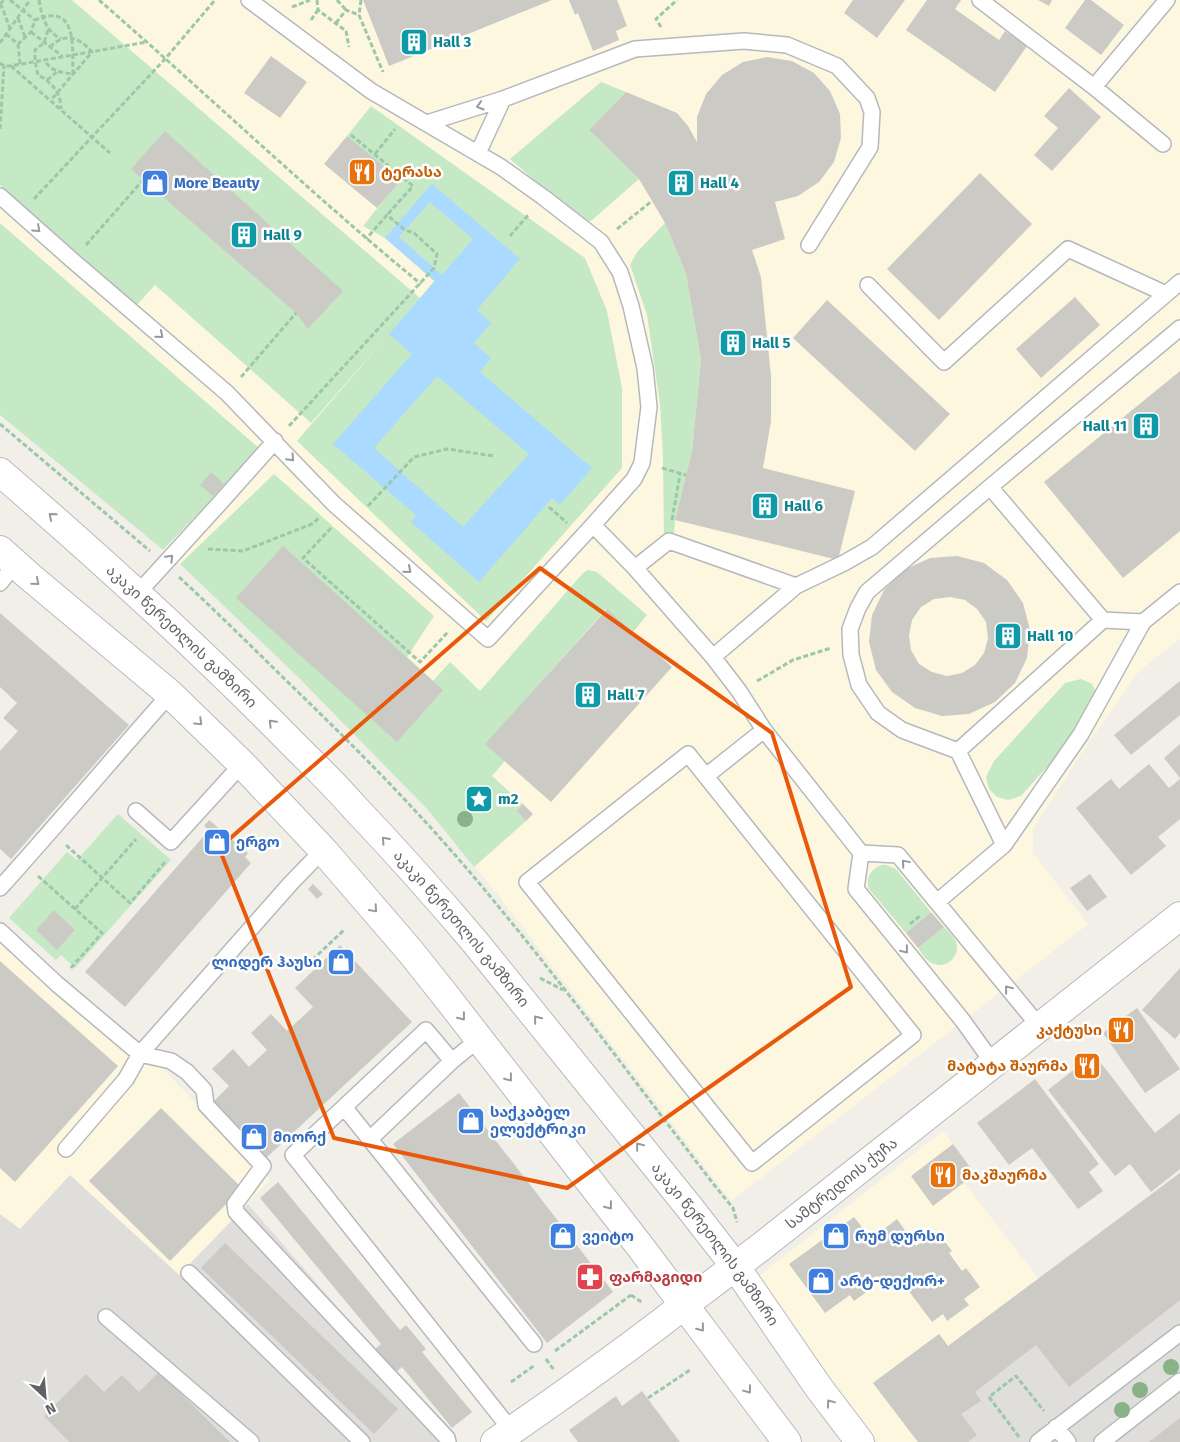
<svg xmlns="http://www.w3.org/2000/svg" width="1180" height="1442" viewBox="0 0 1180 1442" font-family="'Fira Sans','Noto Sans Georgian',sans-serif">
<rect width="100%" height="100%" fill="#f1efe8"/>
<!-- commercial -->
<path fill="#fef7e0" d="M 0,0 L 1180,0 L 1180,639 L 1139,671 L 1086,746 L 1033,829 L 1033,853 L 1088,924 L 731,1201 L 496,892 L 428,810 L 298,677 L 180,564 L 0,415 Z
M 0,926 L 160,1066 L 270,1180 L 179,1275 L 70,1175 L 20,1229 L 0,1214 Z
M 943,1131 L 975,1174 L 964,1183 L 1039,1279 L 948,1346 L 939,1334 L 918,1442 L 878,1442 L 754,1280 Z"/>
<!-- industrial -->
<path fill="#e0deda" d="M 1180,1173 L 1180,1442 L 918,1442 L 873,1383 L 939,1334 L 948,1346 Z
M 70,1175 L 179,1275 L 248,1204 L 454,1442 L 0,1442 L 0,1214 L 20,1229 Z"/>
<!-- green -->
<path fill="#c5e8c5" d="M 0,0 L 72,0 L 420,298 L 434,281 L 385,238 L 363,226 L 400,180 L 347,136 L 371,106 L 585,258 L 607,311 L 622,388 L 622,468 L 486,621 L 297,441 L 390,333 L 311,423 L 155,285 L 135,307 L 0,185 Z
M 601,82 L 626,92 L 589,130 L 639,179 L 591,221 L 582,221 L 510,159 Z
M 0,223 L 260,449 L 163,550 L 0,415 Z
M 665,223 L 686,274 L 701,360 L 692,451 L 675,520 L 673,547 L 664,545 L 663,458 L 660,404 L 647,315 L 630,265 L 637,252 Z
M 274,474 L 434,616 L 407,657 L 433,681 L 450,662 L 480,691 L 583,573 L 588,570 L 597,572 L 647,615 L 633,632 L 606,609 L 486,744 L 505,761 L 492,776 L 523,804 L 516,811 L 526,821 L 474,867 L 428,810 L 298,677 L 180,564 Z
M 1081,679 L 1092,684 L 1099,697 L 1096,712 L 1021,796 L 1008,800 L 997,797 L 989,789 L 986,777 L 994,761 L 1065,683 Z
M 118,814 L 171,860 L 75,968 L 61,955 L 56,960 L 9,918 L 67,852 L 77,860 Z
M 882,865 L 887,865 L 896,869 L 931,912 L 906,933 L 869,889 C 865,877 871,869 882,865 Z
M 944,927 C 948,931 954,937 956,942 C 961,956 947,969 934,964 C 926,961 922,954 918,948 Z"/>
<!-- water -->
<path fill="#aadaff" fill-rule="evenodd" d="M 432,184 L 520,259 L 477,310 L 491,323 L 474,343 L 491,358 L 480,372 L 592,468 L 560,505 L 552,498 L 479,582 L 411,522 L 416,515 L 333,444 L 412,354 L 389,334 L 435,281 L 385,238 ZM 430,202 L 473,239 L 442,275 L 399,237 ZM 437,376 L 529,454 L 463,527 L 374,448 Z"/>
<!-- building -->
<path fill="#cccac5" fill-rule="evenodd" d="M 363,0 L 552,0 L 389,66 Z
M 569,0 L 617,0 L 627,26 L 616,31 L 619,40 L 593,51 L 578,13 L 575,15 Z
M 853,0 L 905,0 L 877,38 L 844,13 Z
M 927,0 L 961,0 L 955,9 L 999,40 L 1005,31 L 1027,46 L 995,92 L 906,30 Z
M 1038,0 L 1052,0 L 1049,6 Z
M 1085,0 L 1091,0 L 1124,25 L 1101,55 L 1065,28 Z
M 271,56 L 307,82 L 280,118 L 244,93 Z
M 767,57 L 792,61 L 814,73 L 830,91 L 840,114 L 841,138 L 834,162 L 819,182 L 798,196 L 775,202 L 785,239 L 752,250 L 761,277 L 771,376 L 771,421 L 763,468 L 855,491 L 838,560 L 675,520 L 692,451 L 701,360 L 686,274 L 665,223 L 639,179 L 589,130 L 626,92 L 677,113 L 688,126 L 697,142 L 697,117 L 706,94 L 722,75 L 743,62 Z
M 1069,88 L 1101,117 L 1052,171 L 1034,155 L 1058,128 L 1044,116 Z
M 165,131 L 343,291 L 308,329 L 296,313 L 131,169 Z
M 347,136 L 401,180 L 377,208 L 324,164 Z
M 980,173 L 1032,224 L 939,320 L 887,269 Z
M 1075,297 L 1100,325 L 1041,378 L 1016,349 Z
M 827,300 L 950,414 L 915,451 L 793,338 Z
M 1180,371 L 1180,531 L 1123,578 L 1044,482 Z
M 211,472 L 224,484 L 213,496 L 200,485 Z
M 283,546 L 443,690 L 397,742 L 236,598 Z
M 957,556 L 984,563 L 1007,580 L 1023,603 L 1030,630 L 1027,658 L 1015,683 L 995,702 L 969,714 L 942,716 L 915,708 L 892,692 L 876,670 L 869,642 L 872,615 L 884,590 L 904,570 L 930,558 ZM 950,597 L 965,600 L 977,609 L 986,622 L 988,638 L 984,653 L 975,665 L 962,673 L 947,676 L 932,672 L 919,664 L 911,650 L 909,635 L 912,620 L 921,607 L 934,599 Z
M 607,609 L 672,667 L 551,802 L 485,744 Z
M 0,613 L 129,725 L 11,859 L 0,849 L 0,751 L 18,731 L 3,718 L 17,703 L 0,687 Z
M 1180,681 L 1180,715 L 1131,755 L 1114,735 Z
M 1180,744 L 1180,778 L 1164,758 Z
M 1149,764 L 1169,788 L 1180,779 L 1180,819 L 1158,837 L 1166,846 L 1131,875 L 1076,808 L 1111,779 L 1119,789 Z
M 523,804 L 533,814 L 526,821 L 516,811 Z
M 209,820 L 248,853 L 245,857 L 251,863 L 125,1007 L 85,972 L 209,830 L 204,826 Z
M 1090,874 L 1107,897 L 1087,911 L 1070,888 Z
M 313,884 L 323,894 L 317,899 L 308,889 Z
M 54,910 L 75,930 L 57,950 L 36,930 Z
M 931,912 L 944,927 L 918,948 L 906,933 Z
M 340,945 L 412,1022 L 265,1159 L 212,1103 L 229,1086 L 212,1069 L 233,1049 L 249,1067 L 267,1050 L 251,1033 L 271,1014 L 287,1031 L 313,1007 L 295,988 Z
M 0,961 L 118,1066 L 15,1182 L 0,1168 Z
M 1180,968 L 1180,1033 L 1175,1039 L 1142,1010 Z
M 1137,1008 L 1180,1069 L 1145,1093 L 1103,1033 Z
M 1094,1054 L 1155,1133 L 1180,1113 L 1180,1169 L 1151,1192 L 1130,1164 L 1115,1176 L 1048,1090 Z
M 1035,1079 L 1099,1164 L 1089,1172 L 1103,1191 L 1078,1209 L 1032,1148 L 1009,1165 L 977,1123 Z
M 459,1093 L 613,1292 L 547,1343 L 393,1144 Z
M 161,1108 L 242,1188 L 170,1261 L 89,1181 Z
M 953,1144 L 975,1174 L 933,1206 L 911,1176 Z
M 1180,1173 L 1180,1300 L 1069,1387 L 1036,1345 L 975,1392 L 981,1401 L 961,1414 L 977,1435 L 968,1442 L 918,1442 L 873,1383 L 939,1334 L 948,1346 Z
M 278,1182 L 400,1330 L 406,1325 L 426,1349 L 422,1352 L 472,1412 L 452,1428 L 402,1367 L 395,1373 L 375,1349 L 381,1344 L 260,1198 Z
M 854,1217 L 871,1239 L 897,1219 L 916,1246 L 937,1231 L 952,1251 L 949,1253 L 962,1271 L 966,1268 L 980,1287 L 964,1299 L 969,1305 L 947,1321 L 943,1314 L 932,1322 L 902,1282 L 876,1276 L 871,1280 L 875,1286 L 854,1301 L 850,1295 L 825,1313 L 789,1264 Z
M 225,1243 L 398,1409 L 374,1434 L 201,1268 Z
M 159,1372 L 230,1442 L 69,1442 L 44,1416 L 86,1374 L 104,1392 L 122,1375 L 139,1392 Z
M 642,1391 L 680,1442 L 578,1442 L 569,1430 L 616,1396 L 622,1406 Z
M 1180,1418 L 1180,1442 L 1149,1442 Z"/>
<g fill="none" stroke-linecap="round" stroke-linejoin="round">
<!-- service casing -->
<g stroke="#b5b8bc" stroke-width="18">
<path id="service" d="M 980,0 L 1094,87 L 1163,144
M 1094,87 L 1167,0
M 503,99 L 635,49 L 744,41 L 787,45 L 837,66 L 867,98 L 872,112 L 870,147 L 809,245
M 427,123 L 503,99 L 478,153
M 0,196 L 72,260 L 227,393 L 334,504 L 488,639 L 593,525 L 634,479 L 642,463 L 649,407 L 645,368 L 631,306 L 620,272 L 601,242 L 543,197 L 501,167 L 371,91 L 249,0
M 868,285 L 944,362 L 1068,249 L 1166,294
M 990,487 L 1103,620 L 1143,622 L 1180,592
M 593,525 L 635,568 L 713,657 L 739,691 L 764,730 L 861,853
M 635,568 L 669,541 L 796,586
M 0,583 L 15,564
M 137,594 L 219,504 L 275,441
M 713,657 L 796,586 L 844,563 L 872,547 L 1180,282
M 958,751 L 902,730 L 878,713 L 859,685 L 851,655 L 850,629 L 858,608 L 867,592 L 990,487 L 1180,328
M 688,754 L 913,1035 L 752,1163 L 527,882 Z
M 706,776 L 764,730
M 136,811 L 171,842 L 242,764
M 1004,845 L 1081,734 L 1143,622
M 0,888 C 58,824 113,758 170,694
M 937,902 L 1004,845 L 958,751 L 1103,620
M 0,931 L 57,984 L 140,1054 L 171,1061 L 187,1072 L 204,1090 L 206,1105 L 263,1166 L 235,1204 L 236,1212 L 447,1438 L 448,1442
M 452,1061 L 426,1030 L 293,1155 L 512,1431
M 993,1063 L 963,1021 L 856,889 L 861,853 L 898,855 L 1039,1026
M 344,1107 L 534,1344
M 370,1139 L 452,1061 L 479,1039
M 66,1149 L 126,1079 L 140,1054 L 291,883 L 323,850
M 189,1273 L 362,1442
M 106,1317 L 251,1442
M 1056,1427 L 1068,1442
M 1038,1442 L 1180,1333
M 1102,1442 L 1180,1381"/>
</g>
<!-- minor casing -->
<g stroke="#b5b8bc" stroke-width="30">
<path id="minor" d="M 495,1442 C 559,1398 623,1353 684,1305"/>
</g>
<!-- tertiary casing -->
<g stroke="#b5b8bc" stroke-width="30">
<g id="tertiary">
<path id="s1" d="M 684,1305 L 761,1247 L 1180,916"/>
</g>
</g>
<!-- secondary casing -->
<g stroke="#b6babf" stroke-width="30">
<g id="secondary">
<path id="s2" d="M 0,472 C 102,560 202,651 296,747 C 316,767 336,786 354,807 C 396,851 436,896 475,942 L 689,1207 L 735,1266 L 819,1388 L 860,1442"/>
<path d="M 0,550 L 29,576 L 170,694 L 242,764 L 323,850 L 410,951 L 445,995 L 639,1245 L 787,1442"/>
</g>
</g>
<!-- path -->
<path stroke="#9cc7a9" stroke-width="3" stroke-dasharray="5 2.5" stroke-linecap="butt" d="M 10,0 L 35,20
M 39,0 C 42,17 45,30 61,39
M 99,0 C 207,94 310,193 421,284
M 317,0 L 318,10 L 346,31 L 349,47
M 337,0 L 346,10
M 361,0 L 359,15 L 383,72
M 0,4 C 5,12 6,20 10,28
M 0,4 L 4,0
M 292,7 L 310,0
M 18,18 L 25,37
M 311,20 L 318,10
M 336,23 L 346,10 L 359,15
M 661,27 L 656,19 L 677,0
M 48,30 L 44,43 L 35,50 L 35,61 L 38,75 C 52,82 61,93 61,109
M 31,32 L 62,56
M 6,34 L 18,44 L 31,32 L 35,20 C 78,2 72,46 73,74 C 60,72 52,72 44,60
M 0,43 L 30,0
M 18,44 L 20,64
M 50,47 C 65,32 79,37 92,52 L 51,100
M 0,63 L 4,66 L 10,66 L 147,42
M 11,66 L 110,153
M 47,80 L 57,72
M 0,129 L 4,66
M 351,135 L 413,186 L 387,215
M 375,154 L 395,129
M 34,199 L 165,59 L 215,0
M 617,229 L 652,201
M 510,236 L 529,214
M 86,245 L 143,180
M 241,377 L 296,313
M 0,424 L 150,551
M 289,426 L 434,268 L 437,254 L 414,233 L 405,230 L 387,215 L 366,239
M 662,468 L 686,475
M 368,506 L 414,457 L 447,449 L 494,456
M 549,507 L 567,523
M 672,520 L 680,474
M 331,528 L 303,558 L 420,662 L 448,632
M 208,549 L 243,551 L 312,524 L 319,518
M 179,577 C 220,615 259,654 299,693 C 360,752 419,812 474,877 C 558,977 635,1082 715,1186 L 733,1208 L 737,1222
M 757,681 L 793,660 L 831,648
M 66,845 L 130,903 L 166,861
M 38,876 L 102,933 L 70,969
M 75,909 L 136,839
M 910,924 L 921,915
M 307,965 L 345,929
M 540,978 L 563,990
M 631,1295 L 643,1303
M 555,1351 L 631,1295
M 546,1359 L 554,1370
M 511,1382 L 535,1365
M 648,1398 L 690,1370
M 1019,1437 L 989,1397 L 1016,1376 L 1044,1411"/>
<!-- service -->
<use href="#service" stroke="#fff" stroke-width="15"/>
<!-- minor -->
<use href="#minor" stroke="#fff" stroke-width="28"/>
<!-- tertiary -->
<use href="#tertiary" stroke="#fff" stroke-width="28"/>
<!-- secondary -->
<use href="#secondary" stroke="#fff" stroke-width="28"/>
</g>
<!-- trees -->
<g fill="#89b387">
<circle cx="465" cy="819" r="8"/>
<circle cx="1171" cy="1367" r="8"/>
<circle cx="1140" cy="1390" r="8"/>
<circle cx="1122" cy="1410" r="8"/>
</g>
<!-- one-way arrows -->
<defs><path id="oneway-chevron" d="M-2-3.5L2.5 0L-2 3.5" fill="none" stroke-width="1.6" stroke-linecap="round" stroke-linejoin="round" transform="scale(1.25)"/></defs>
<g stroke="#979a9d">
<use href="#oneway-chevron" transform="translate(480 106) rotate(163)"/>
<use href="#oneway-chevron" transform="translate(37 229) rotate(42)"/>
<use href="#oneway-chevron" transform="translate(160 335) rotate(40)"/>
<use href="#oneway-chevron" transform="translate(291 458) rotate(47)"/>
<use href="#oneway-chevron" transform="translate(52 516) rotate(-139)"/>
<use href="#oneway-chevron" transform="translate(170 558) rotate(-46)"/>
<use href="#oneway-chevron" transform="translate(408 570) rotate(41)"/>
<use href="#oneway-chevron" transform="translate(36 582) rotate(40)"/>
<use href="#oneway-chevron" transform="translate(199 722) rotate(44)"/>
<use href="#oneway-chevron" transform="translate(272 723) rotate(-134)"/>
<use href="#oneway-chevron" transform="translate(385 840) rotate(-132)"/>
<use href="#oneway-chevron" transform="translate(905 863) rotate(-130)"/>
<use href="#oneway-chevron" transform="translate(374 909) rotate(49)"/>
<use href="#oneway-chevron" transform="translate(905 950) rotate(51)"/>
<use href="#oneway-chevron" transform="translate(1008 989) rotate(-129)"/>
<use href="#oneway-chevron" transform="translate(462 1017) rotate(52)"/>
<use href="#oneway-chevron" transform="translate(537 1019) rotate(-129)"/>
<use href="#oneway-chevron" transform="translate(509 1078) rotate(52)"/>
<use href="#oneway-chevron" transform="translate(639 1146) rotate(-129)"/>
<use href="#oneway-chevron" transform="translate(609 1206) rotate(52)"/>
<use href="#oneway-chevron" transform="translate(701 1328) rotate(52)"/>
<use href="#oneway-chevron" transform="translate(748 1390) rotate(53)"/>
<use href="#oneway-chevron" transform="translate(830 1403) rotate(-127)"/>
</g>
<!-- marked area -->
<path fill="none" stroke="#e8590c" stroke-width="4" stroke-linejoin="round" d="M 540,568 L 772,733 L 851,987 L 567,1188 L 334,1138 L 219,848 Z"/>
<!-- icons -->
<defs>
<g id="building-square" transform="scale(1.4375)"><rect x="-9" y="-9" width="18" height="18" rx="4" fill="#0f9aa8" stroke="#fff"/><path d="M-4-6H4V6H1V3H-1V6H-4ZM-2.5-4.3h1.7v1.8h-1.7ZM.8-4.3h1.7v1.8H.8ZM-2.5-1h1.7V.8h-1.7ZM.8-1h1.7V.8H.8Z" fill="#fff"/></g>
<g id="restaurant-square" transform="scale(1.4375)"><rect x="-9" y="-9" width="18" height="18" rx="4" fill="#e8710a" stroke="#fff"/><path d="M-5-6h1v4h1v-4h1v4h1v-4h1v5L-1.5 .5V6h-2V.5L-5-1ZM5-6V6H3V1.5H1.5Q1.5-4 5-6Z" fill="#fff"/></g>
<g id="shop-square" transform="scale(1.4375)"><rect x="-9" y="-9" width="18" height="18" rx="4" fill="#3f7fe0" stroke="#fff"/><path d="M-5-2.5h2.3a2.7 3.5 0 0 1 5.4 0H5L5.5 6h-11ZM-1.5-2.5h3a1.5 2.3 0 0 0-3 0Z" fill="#fff"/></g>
<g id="sight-square" transform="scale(1.4375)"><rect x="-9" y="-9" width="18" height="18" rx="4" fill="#0f9aa8" stroke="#fff"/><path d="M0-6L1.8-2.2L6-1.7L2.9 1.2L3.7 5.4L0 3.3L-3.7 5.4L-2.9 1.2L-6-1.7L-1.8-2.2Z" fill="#fff"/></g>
<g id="pharmacy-square" transform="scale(1.4375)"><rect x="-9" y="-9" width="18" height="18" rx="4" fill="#e0444e" stroke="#fff"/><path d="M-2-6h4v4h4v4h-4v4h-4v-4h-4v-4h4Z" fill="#fff"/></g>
</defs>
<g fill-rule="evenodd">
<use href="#building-square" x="414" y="42"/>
<use href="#restaurant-square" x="362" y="172"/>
<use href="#shop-square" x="155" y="183"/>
<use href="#building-square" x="681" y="183"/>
<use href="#building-square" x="244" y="235"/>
<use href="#building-square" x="733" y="343"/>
<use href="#building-square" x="1146" y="426"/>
<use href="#building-square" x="765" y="506"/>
<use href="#building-square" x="1008" y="636"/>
<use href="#building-square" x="588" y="695"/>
<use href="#sight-square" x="479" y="799"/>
<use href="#shop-square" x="217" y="842"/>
<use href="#shop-square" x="341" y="962"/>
<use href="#restaurant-square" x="1121" y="1030"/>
<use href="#restaurant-square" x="1087" y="1066"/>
<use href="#shop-square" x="471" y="1121"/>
<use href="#shop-square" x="254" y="1137"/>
<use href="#restaurant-square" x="943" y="1175"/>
<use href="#shop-square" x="563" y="1236"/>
<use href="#shop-square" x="836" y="1236"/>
<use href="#pharmacy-square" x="590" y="1277"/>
<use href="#shop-square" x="821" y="1281"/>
</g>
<g text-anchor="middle" stroke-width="5" stroke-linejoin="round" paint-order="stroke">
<!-- culture labels -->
<g font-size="15" font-weight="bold" fill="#0d838f" stroke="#fff" text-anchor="start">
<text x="433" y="47">Hall 3</text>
<text x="700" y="188">Hall 4</text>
<text x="263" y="240">Hall 9</text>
<text x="752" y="348">Hall 5</text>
<text x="1127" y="431" text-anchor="end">Hall 11</text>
<text x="784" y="511">Hall 6</text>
<text x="1027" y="641">Hall 10</text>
<text x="607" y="700">Hall 7</text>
<text x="498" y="804">m2</text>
</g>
<!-- food labels -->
<g font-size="15" font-weight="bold" fill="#c56008" stroke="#fff" text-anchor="start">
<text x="381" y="177">ტერასა</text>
<text x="1102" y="1035" text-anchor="end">კაქტუსი</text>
<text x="1068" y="1071" text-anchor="end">მატატა შაურმა</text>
<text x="962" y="1180">მაკშაურმა</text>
</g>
<!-- shop labels -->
<g font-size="15" font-weight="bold" fill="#366cbe" stroke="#fff" text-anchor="start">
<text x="174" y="188">More Beauty</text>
<text x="236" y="847">ერგო</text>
<text x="322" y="967" text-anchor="end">ლიდერ ჰაუსი</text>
<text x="490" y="1117">საქკაბელ<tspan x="490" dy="17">ელექტრიკი</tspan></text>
<text x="273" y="1142">მიორქ</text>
<text x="582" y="1241">ვეიტო</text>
<text x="855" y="1241">რუმ დურსი</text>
<text x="840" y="1286">არტ-დექორ+</text>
</g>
<!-- street labels -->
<g font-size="15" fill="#5f6368" stroke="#fff">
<text dy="5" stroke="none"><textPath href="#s2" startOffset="245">აკაკი წერეთლის გამზირი</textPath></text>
<text dy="5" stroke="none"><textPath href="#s2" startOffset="650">აკაკი წერეთლის გამზირი</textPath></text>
<text dy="5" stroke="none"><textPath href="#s1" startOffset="199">სამტრედიის ქუჩა</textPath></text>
<text dy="5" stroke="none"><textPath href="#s2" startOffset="1055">აკაკი წერეთლის გამზირი</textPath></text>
</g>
<!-- health labels -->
<g font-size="15" font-weight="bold" fill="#be3a42" stroke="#fff" text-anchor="start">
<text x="609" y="1282">ფარმაგიდი</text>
</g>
</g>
<!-- north arrow -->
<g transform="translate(45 1397) rotate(154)" stroke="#ffffff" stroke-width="4" paint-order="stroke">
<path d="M0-4L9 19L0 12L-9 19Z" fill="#5f6368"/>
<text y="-8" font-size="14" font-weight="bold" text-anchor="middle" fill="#5f6368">N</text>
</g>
</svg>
